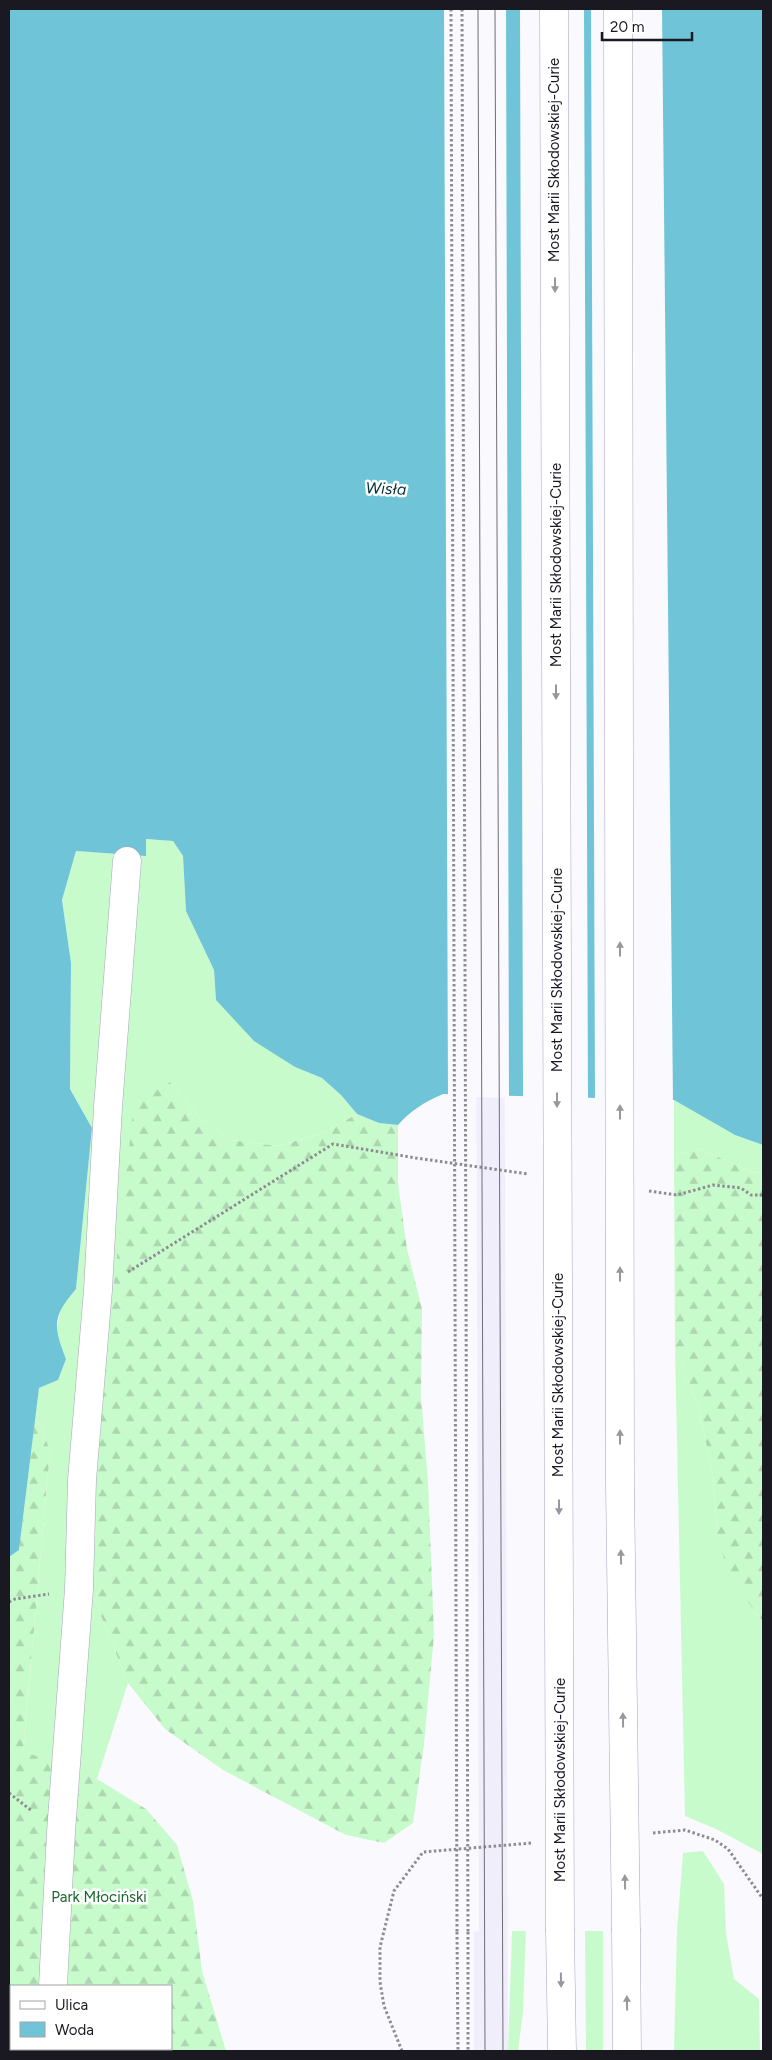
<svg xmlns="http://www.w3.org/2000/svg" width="772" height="2060" viewBox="0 0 772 2060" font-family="Figtree,sans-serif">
<defs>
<pattern id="forest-firs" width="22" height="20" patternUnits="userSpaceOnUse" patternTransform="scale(1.25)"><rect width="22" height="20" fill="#c8fbcc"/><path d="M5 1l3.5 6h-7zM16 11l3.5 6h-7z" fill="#abd6af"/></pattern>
</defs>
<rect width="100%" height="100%" fill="#faf9fe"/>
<!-- built -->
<path fill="#f1eefc" d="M 473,9 L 501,9 L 508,2051 L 474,2051 L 474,1932 L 479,1931 Z"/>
<!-- grass -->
<path fill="#c8fbcc" d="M 146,839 L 173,841 L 183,856 L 186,911 L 214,970 L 216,1000 L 295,1067 L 322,1078 L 341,1095 L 357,1114 L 321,1134 L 277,1146 L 231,1140 L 200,1118 L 170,1082 L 82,1569 L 128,1683 L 97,1779 L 23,1752 L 50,1451 L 41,1426 L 35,1419 L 39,1388 L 58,1380 L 66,1359 L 56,1334 L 61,1307 L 76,1289 L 92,1128 L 70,1089 L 71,963 L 62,900 L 76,851 L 145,856 Z
M 674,1100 L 735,1135 L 763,1145 L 763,1172 L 754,1173 L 700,1149 L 674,1154 Z
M 675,1348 L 698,1406 L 713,1475 L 717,1532 L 757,1615 L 763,1621 L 763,1854 L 716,1829 L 685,1816 Z
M 703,1851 L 724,1884 L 726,1933 L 734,1979 L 759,1999 L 760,2051 L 674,2051 L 677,1931 L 683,1853 Z
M 512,1931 L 526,1931 L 523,2012 L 518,2051 L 508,2051 Z
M 585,1931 L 603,1931 L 603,2051 L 586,2051 Z"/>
<!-- forest -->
<path fill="url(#forest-firs)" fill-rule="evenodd" d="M 170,1082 L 200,1118 L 231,1140 L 277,1146 L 321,1134 L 357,1114 L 379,1123 L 398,1125 L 398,1183 L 407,1249 L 422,1309 L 421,1396 L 428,1482 L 434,1635 L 424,1744 L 413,1823 L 384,1843 L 346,1835 L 223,1770 L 165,1729 L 128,1683 L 82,1569 L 134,1104 Z
M 700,1149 L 754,1173 L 763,1172 L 763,1621 L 757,1615 L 727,1570 L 717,1532 L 713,1475 L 698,1406 L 675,1348 L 674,1154 Z
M 35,1419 L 41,1426 L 50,1451 L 23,1751 L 97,1779 L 146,1809 L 177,1845 L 193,1901 L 202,1971 L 226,2051 L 9,2051 L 9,1557 L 19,1550 ZM 11,1986 L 171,1986 L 171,2049 L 11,2049 Z"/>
<!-- water -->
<path fill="#6fc5d7" d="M 9,9 L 763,9 L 763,1145 L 735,1135 L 674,1100 L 443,1094 C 425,1102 411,1110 398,1125 L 379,1123 L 357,1114 L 341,1095 L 322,1078 L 295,1067 L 254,1041 L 216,1000 L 214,970 L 186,911 L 183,856 L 173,841 L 146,839 L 146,856 L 76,851 L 62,900 L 71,963 L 70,1089 L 92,1128 L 76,1289 C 52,1317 53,1326 66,1359 L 58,1380 L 39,1388 L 19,1550 L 9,1557 Z"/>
<!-- pier -->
<path fill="#faf9fe" d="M 444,9 L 506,9 L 509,1098 L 448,1096 Z
M 520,9 L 584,9 L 588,1100 L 523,1098 Z
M 591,9 L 662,9 L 673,1103 L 595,1100 Z"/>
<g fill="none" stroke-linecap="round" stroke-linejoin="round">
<!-- minor casing -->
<g stroke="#a7a3bc" stroke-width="29">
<path id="minor" d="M 53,1986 L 61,1832 L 79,1589 L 82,1480 L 98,1290 L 108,1107 L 127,861
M 49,2051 L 49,2049"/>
</g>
<!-- major casing -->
<g stroke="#a7a3bc" stroke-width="29">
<path id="major" d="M 560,1931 L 562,2051
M 626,1931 L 627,2051"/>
</g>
<!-- path -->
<path stroke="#8e8c93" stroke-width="3" stroke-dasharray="2.5 2.5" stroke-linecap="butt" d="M 649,1191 L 677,1195 L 713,1185 L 741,1188 L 751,1195 L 763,1195
M 128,1272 L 333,1144 L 416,1158 L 528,1174
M 9,1602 L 15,1599 L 49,1594
M 9,1793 L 32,1811
M 653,1833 L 685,1830 L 715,1840 L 728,1849 L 763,1899
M 457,1932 L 458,2051
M 468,1932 L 468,2051
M 402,2051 L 384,2006 L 380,1982 L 380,1947 L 394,1891 L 423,1852 L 532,1843"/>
<!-- minor -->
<use href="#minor" stroke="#fff" stroke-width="28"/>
<!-- major -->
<use href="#major" stroke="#fff" stroke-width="28"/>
<!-- tram -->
<path stroke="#6f6e75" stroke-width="1" d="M 478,9 L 485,2051
M 495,9 L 503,2051"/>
<!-- major-bridge casing -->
<g stroke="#a7a3bc" stroke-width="29" stroke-linecap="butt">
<path id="major-bridge" d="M 554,9 L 560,1931
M 618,9 L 620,1485 L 626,1931"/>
</g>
<!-- path-bridge -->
<path stroke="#8e8c93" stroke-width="3" stroke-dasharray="2.5 2.5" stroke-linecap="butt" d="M 451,9 L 457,1932
M 462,9 L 468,1932"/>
<!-- major-bridge -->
<use href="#major-bridge" stroke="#fff" stroke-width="28"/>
</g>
<!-- one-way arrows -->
<defs><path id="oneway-solid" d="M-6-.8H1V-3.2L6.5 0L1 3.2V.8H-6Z" transform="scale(1.25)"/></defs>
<g fill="#98979b">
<use href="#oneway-solid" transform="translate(555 285) rotate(90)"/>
<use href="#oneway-solid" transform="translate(556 692) rotate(90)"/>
<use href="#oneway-solid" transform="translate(620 949) rotate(-90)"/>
<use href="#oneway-solid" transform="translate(557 1100) rotate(90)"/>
<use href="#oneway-solid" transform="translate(620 1112) rotate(-90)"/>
<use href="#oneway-solid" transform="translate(620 1274) rotate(-90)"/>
<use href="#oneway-solid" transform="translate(620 1437) rotate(-90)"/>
<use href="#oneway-solid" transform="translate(559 1507) rotate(90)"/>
<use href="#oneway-solid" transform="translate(621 1557) rotate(-91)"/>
<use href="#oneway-solid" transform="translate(623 1720) rotate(-91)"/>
<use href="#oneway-solid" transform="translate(625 1882) rotate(-91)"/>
<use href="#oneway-solid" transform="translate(561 1980) rotate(89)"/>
<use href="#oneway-solid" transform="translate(627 2003) rotate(-91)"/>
</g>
<g text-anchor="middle" stroke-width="5" stroke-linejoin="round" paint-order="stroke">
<!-- street labels -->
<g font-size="15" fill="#1a1821" stroke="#fff">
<text transform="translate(554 160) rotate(-90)" y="5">Most Marii Skłodowskiej-Curie</text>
<text transform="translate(556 565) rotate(-90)" y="5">Most Marii Skłodowskiej-Curie</text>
<text transform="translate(557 970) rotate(-90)" y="5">Most Marii Skłodowskiej-Curie</text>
<text transform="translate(558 1375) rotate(-90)" y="5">Most Marii Skłodowskiej-Curie</text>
<text transform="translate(560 1780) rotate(-90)" y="5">Most Marii Skłodowskiej-Curie</text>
</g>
<!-- park labels -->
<g font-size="15" fill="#1b672c" stroke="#fff">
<text x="99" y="1902">Park Młociński</text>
</g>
<!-- water labels -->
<g font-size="16" font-style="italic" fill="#053138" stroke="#fff">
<text transform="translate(386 488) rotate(2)" y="6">Wisła</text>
</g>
</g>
<!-- border -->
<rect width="772" height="2060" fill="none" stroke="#1a1821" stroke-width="20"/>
<!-- legend -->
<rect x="10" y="1985" width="162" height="65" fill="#ffffff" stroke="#a3a3a6"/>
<rect x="20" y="2001" width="25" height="8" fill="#ffffff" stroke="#a3a3a6"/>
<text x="55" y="2010" font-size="15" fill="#1a1821">Ulica</text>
<rect x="20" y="2022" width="25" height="15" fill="#6fc5d7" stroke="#a3a3a6"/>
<text x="55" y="2035" font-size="15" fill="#1a1821">Woda</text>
<!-- scale -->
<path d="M602 32v8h90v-8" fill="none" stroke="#1a1821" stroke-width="2.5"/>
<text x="610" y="32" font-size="15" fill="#1a1821" stroke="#ffffff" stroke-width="4" paint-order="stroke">20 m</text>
</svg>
